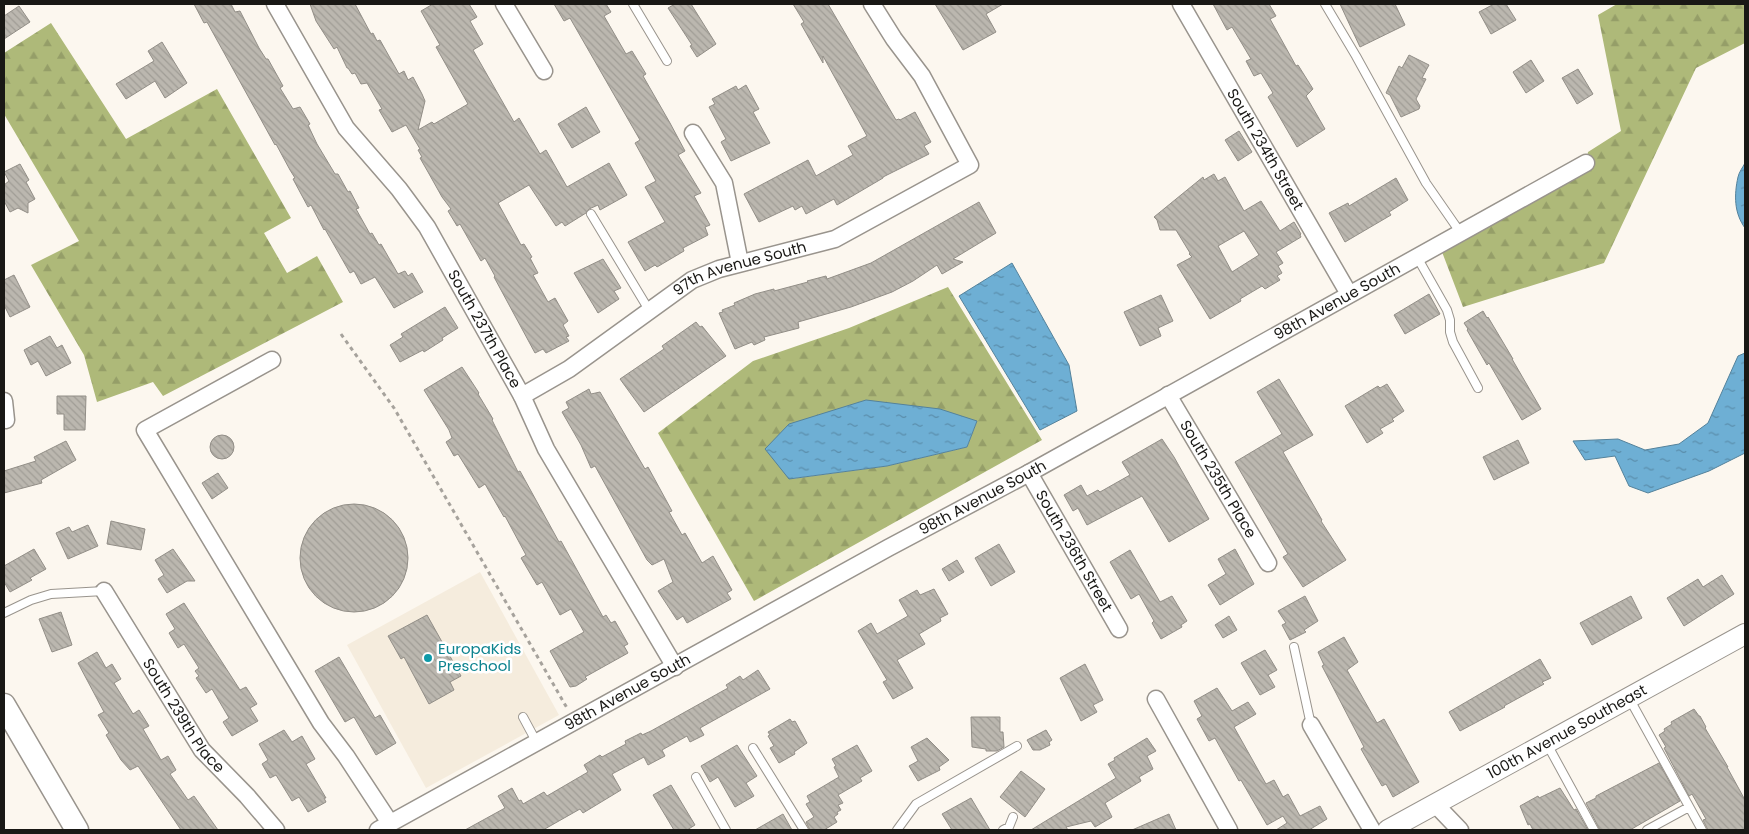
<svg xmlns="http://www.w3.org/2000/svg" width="1749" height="834" viewBox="0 0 1749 834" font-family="Poppins,sans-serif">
<defs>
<pattern id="forest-firs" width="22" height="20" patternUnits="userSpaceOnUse" patternTransform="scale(1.25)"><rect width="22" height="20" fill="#aeb979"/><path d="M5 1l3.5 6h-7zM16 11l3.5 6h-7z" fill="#959e68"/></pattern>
<pattern id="water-ripples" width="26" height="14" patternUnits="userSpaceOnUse" patternTransform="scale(1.25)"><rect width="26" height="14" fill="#6eafd4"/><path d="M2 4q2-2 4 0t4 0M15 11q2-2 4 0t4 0" fill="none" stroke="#5a8dab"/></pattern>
<pattern id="building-back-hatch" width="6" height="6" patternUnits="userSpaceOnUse" patternTransform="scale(1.25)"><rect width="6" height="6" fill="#bbb7af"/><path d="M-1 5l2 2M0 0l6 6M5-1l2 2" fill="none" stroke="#a09d96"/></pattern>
</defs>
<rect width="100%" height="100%" fill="#fcf7ef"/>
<!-- built -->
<path fill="#f5ecdd" d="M 480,572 L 559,715 L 426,788 L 347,645 Z"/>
<!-- forest -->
<path fill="url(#forest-firs)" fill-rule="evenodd" d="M 1617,4 L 1745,4 L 1745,43 L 1696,68 L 1604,263 L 1463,307 L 1439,244 L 1586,163 L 1588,152 L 1621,131 L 1598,15 Z
M 51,23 L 126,139 L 217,89 L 291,218 L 264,233 L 287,273 L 317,256 L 343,302 L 163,396 L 153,382 L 97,402 L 84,355 L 31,265 L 79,241 L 4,114 L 4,53 Z
M 948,287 L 1042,440 L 754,601 L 658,433 L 753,361 L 849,328 ZM 977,421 L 967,447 L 887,466 L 790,479 Z"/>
<!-- water -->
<path fill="url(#water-ripples)" stroke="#54829b" d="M 1745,163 L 1745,228 C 1734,213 1734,195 1738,177 C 1739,172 1743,167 1745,163 Z
M 1012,263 L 1069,365 L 1077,411 L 1040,430 L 959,296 Z
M 1745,353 L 1745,453 L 1709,471 L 1648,493 L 1629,486 L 1615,456 L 1585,460 L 1573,441 L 1618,439 L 1645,450 L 1679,444 L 1708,423 L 1738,356 Z
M 866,400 L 940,409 L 977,421 L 967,447 L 887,466 L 789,479 L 765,449 L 789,424 Z"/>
<!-- building -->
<path fill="url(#building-back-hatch)" stroke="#928e87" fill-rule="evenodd" d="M 194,4 L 231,4 L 235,12 L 240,11 L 259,48 L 266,59 L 268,59 L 283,86 L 280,88 L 293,109 L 300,107 L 310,124 L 308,125 L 317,144 L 335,174 L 338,174 L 348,192 L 350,191 L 359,208 L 356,209 L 370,234 L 372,233 L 379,245 L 381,244 L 398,274 L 405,271 L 408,276 L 412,273 L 423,292 L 394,308 L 375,277 L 361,284 L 354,271 L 350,273 L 325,229 L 324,230 L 311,205 L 308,207 L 293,179 L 295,178 L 290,170 L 276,144 L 275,145 L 207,22 L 204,23 Z
M 310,4 L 355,4 L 371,34 L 373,33 L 377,41 L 380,40 L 399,74 L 404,71 L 408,80 L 413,77 L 422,94 L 425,101 L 418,130 L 432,122 L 434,124 L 468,104 L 436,47 L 440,45 L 421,11 L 433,4 L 469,4 L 477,17 L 470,21 L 483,44 L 473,50 L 514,122 L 519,118 L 540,154 L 546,150 L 567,187 L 609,163 L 627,195 L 600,210 L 598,205 L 589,209 L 586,213 L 565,226 L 562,222 L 556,226 L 529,185 L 498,203 L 521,245 L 524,244 L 532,257 L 530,258 L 538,273 L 533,275 L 548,302 L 555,298 L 568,321 L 563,325 L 569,336 L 566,337 L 569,341 L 548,352 L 546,353 L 543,349 L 535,353 L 494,277 L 495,276 L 485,258 L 481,261 L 460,224 L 457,226 L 448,211 L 451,209 L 442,197 L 428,172 L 420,158 L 422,157 L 418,150 L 420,149 L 406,125 L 392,132 L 379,110 L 382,109 L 367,83 L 361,84 L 355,73 L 352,74 L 348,68 L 347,68 L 337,47 L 334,49 L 316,21 Z
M 554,4 L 606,4 L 611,12 L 604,16 L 626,54 L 632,51 L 646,74 L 643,76 L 670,123 L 685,151 L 678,155 L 701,193 L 694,196 L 710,225 L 705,227 L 708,235 L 683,248 L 684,251 L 657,267 L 655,265 L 645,271 L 628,242 L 665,222 L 645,187 L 656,181 L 635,143 L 640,140 L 570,18 L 564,21 Z
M 675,4 L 691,4 L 716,44 L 697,57 L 690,46 L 692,45 L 668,8 Z
M 793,4 L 828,4 L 896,120 L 899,119 L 900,120 L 915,112 L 931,142 L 924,146 L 929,154 L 883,177 L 883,178 L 837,205 L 834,199 L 806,214 L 802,206 L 795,210 L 793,206 L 759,222 L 744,194 L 808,160 L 816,176 L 853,155 L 848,146 L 867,136 L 823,56 L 823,63 L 801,24 L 804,22 Z
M 935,4 L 1003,4 L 986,14 L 996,32 L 963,50 Z
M 1213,4 L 1269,4 L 1276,16 L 1270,19 L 1296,66 L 1298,65 L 1313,89 L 1306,96 L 1325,129 L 1297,147 L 1268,97 L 1273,93 L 1261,73 L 1254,76 L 1246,61 L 1251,59 L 1232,27 L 1227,30 Z
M 1340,4 L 1395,4 L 1405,25 L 1360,47 Z
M 1494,4 L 1506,4 L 1516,20 L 1491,34 L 1479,12 Z
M 19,6 L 30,22 L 4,39 L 4,16 Z
M 162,42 L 187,83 L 165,98 L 155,81 L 126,99 L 116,84 L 154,61 L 148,51 Z
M 1409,55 L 1429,65 L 1422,78 L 1426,79 L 1416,99 L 1420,106 L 1419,109 L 1401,117 L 1390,95 L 1386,93 L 1399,66 L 1402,68 Z
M 1531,60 L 1544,81 L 1526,93 L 1513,72 Z
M 1578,69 L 1593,94 L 1577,104 L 1562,78 Z
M 746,85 L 759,109 L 753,112 L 770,143 L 731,161 L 721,142 L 726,139 L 709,107 L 715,104 L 712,99 L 736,86 L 738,90 Z
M 586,107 L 600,132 L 572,148 L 558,124 Z
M 1239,131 L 1252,152 L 1238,161 L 1225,140 Z
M 20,164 L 29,180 L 26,182 L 35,199 L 28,203 L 28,213 L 18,208 L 10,212 L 4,201 L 4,185 L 9,181 L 4,172 Z
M 1214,174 L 1218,181 L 1225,177 L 1244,211 L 1261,201 L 1280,231 L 1294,222 L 1301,234 L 1300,235 L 1301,237 L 1276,252 L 1283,263 L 1278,266 L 1282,273 L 1277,276 L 1280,280 L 1265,289 L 1262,286 L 1240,299 L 1241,301 L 1210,319 L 1177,265 L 1192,257 L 1189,254 L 1190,253 L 1176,230 L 1160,230 L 1157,220 L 1154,217 L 1203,177 L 1204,180 ZM 1244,231 L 1259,255 L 1232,272 L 1218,246 Z
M 1396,178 L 1408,200 L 1389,212 L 1391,215 L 1345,242 L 1329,213 L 1348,203 L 1349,206 Z
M 979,202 L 996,233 L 953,259 L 963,262 L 942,274 L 937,265 L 913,281 L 892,292 L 851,307 L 798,322 L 799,328 L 764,337 L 765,340 L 754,345 L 752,342 L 735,349 L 719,313 L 723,312 L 722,310 L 735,305 L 734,303 L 755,294 L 774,289 L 774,291 L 808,282 L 807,281 L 826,276 L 827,279 L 871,263 Z
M 603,259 L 621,288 L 614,291 L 619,299 L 598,313 L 574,273 Z
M 14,275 L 30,307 L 10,317 L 4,305 L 4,280 Z
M 1429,294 L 1440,314 L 1405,334 L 1394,315 Z
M 1161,295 L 1173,321 L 1158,328 L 1161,336 L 1140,346 L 1124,312 Z
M 445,307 L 458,328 L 442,338 L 443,340 L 424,352 L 423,350 L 400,362 L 390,345 L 403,337 L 401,334 Z
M 1483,311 L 1487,318 L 1488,317 L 1513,359 L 1512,359 L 1541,409 L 1522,420 L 1489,363 L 1487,365 L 1467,330 L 1468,329 L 1464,323 Z
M 696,322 L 700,327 L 702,326 L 726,356 L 644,412 L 620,379 L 664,349 L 662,346 Z
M 50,336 L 57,348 L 62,345 L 71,363 L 46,376 L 38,361 L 31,365 L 24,350 Z
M 462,367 L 479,393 L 478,394 L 493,419 L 492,420 L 518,472 L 520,471 L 559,542 L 561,541 L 603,617 L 606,615 L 611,623 L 615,621 L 628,644 L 624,646 L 628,653 L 585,677 L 587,679 L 576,686 L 570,687 L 550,651 L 584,632 L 571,609 L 560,615 L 542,582 L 537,585 L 521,558 L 526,555 L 505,516 L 504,517 L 485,484 L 479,488 L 458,454 L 454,456 L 446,442 L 452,438 L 449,430 L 424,390 Z
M 1279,379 L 1313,435 L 1283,452 L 1322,520 L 1321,521 L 1346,560 L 1303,587 L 1283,557 L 1288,554 L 1235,462 L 1282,434 L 1257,392 Z
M 1387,384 L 1404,411 L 1392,419 L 1394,421 L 1380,429 L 1383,433 L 1367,443 L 1345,406 L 1378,386 L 1380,388 Z
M 589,389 L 591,394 L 600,392 L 645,469 L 648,467 L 672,511 L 669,512 L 682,535 L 685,533 L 702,563 L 713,556 L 732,590 L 727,593 L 731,599 L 687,623 L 683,616 L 677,620 L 658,591 L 673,582 L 664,559 L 652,565 L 647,560 L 595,466 L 591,468 L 581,445 L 562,412 L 569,408 L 566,402 Z
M 57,396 L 86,396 L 85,430 L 64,430 L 64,414 L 57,414 Z
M210 447a12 12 0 1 1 24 0a12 12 0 1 1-24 0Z
M 1162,439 L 1174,457 L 1209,519 L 1169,542 L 1142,496 L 1087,525 L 1078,508 L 1073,511 L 1064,495 L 1081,485 L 1087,496 L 1098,490 L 1100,492 L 1130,475 L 1122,462 Z
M 1518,440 L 1529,463 L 1494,480 L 1483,457 Z
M 66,441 L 76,460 L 41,480 L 42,483 L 4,493 L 4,471 L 36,461 L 34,457 Z
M 218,473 L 228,488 L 212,499 L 202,483 Z
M300 558a54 54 0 1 1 108 0a54 54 0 1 1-108 0Z
M 111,521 L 145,529 L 141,550 L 107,544 Z
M 88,525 L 98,546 L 68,559 L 56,533 L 69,527 L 72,532 Z
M 999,544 L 1015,572 L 991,586 L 975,558 Z
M 34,549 L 46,569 L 30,578 L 32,580 L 10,592 L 4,582 L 4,566 Z
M 173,549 L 195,581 L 187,581 L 167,593 L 158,579 L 164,575 L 155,560 Z
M 1235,549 L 1254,584 L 1220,605 L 1208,585 L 1226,574 L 1218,559 Z
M 1130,550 L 1160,602 L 1172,596 L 1187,621 L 1181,625 L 1182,627 L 1161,639 L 1152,623 L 1154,621 L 1139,594 L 1131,599 L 1110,562 Z
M 957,560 L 964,572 L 949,581 L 942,569 Z
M 1722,575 L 1734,594 L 1684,626 L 1667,598 L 1698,579 L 1703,587 Z
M 934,589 L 948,614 L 940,618 L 941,621 L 919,634 L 925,644 L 897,660 L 913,688 L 893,699 L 883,682 L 887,680 L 858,631 L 871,623 L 877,634 L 908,616 L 899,600 L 917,590 L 920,595 Z
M 1305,596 L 1318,621 L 1304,630 L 1306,632 L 1290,640 L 1282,625 L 1286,623 L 1278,611 Z
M 1631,596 L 1642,618 L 1592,645 L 1580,623 Z
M 184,603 L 240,690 L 246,687 L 257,704 L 250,708 L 258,721 L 232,736 L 223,722 L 229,718 L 212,689 L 206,693 L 196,678 L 199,676 L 195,671 L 199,668 L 184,644 L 178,648 L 169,633 L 175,629 L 166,614 Z
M 61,612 L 72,645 L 52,652 L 39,619 Z
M 427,615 L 461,676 L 450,682 L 454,690 L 429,704 L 404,657 L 401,659 L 388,636 Z
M 1229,616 L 1237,630 L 1223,638 L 1215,625 Z
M 1344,637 L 1358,662 L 1347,670 L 1377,723 L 1384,719 L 1419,782 L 1393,797 L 1386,784 L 1382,786 L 1361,749 L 1364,747 L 1322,666 L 1324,665 L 1318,652 Z
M 1265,650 L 1277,670 L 1268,675 L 1275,687 L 1260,695 L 1241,663 Z
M 97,652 L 106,668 L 112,664 L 121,679 L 114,683 L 133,714 L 139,710 L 149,726 L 143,729 L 161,760 L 168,756 L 176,770 L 170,774 L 188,800 L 194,796 L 218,830 L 181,830 L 138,766 L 130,770 L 121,760 L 106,735 L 109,733 L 98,715 L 104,712 L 78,663 Z
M 339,657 L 375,718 L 380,715 L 396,743 L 376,755 L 354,717 L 345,722 L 315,671 Z
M 1540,659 L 1551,678 L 1542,682 L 1544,684 L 1504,706 L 1505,707 L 1460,731 L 1449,712 Z
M 1085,664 L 1103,700 L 1093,705 L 1097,712 L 1081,721 L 1060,678 Z
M 758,670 L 770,689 L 700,728 L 704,735 L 690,742 L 687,736 L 662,750 L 665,756 L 648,765 L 644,757 L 612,774 L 621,790 L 583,813 L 580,809 L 543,830 L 465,830 L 505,808 L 498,796 L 512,788 L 519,801 L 521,800 L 523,804 L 544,792 L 547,796 L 588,772 L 584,765 L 600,755 L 602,757 L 626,744 L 625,741 L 641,733 L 642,735 L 651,731 L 728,688 L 726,685 L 740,676 L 743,680 Z
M 1217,688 L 1232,711 L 1248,702 L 1256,714 L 1234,727 L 1266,784 L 1274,780 L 1283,797 L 1288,794 L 1300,816 L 1320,806 L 1327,819 L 1309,830 L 1276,830 L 1287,823 L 1283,816 L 1267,825 L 1241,780 L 1239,781 L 1215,738 L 1209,741 L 1197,719 L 1202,716 L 1194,701 Z
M 1694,709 L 1699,716 L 1700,716 L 1706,727 L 1705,728 L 1728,767 L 1727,767 L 1745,800 L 1745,830 L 1708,830 L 1703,820 L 1706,819 L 1692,794 L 1689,796 L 1664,748 L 1666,747 L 1659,735 L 1665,731 L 1664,729 L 1672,724 L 1671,722 Z
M 971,717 L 1000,717 L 1000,732 L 1003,732 L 1004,747 L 997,751 L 986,751 L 986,749 L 972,747 Z
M 790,719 L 792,722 L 795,721 L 807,743 L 794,752 L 795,754 L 779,763 L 770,748 L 774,746 L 768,736 L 770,735 L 768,732 Z
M 284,730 L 292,742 L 302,736 L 315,759 L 306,764 L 326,798 L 324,798 L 326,802 L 308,812 L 299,797 L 292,801 L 276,775 L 270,778 L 262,764 L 268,760 L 259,744 Z
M 1046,730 L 1052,740 L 1049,742 L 1050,745 L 1040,750 L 1033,750 L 1027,740 Z
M 927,738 L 949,760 L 939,767 L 940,770 L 918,781 L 909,766 L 918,761 L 911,747 Z
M 1147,738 L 1156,751 L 1147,756 L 1153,769 L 1139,777 L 1141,781 L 1105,803 L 1112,817 L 1095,827 L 1091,821 L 1066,827 L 1068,830 L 1031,830 L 1116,778 L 1108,764 L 1115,760 L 1114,758 Z
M 737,745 L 757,776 L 746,783 L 754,796 L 735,807 L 718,777 L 710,782 L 701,766 Z
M 857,745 L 872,771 L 860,778 L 862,781 L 838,795 L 843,803 L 838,805 L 841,810 L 837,812 L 838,814 L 834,817 L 837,822 L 824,830 L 810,830 L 806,822 L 814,817 L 806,804 L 810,802 L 807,796 L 839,777 L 834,767 L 836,766 L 832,759 Z
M 1659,763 L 1680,801 L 1630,830 L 1600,830 L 1586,803 L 1596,798 L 1596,796 Z
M 1021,771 L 1045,789 L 1025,817 L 1000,797 Z
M 671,785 L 695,825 L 687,830 L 674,830 L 653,795 Z
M 1560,788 L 1574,810 L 1576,809 L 1588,830 L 1533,830 L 1530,824 L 1528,825 L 1520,806 L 1538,796 L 1539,798 Z
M 971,798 L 990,830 L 952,830 L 942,814 Z
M 783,814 L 792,830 L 755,830 Z
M 1169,814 L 1176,830 L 1132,830 Z"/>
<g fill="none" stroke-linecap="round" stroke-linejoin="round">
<!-- service casing -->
<g stroke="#99948d" stroke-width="10">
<path id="service" d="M 633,4 L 667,61
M 1325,4 L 1356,56 L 1426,183 L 1460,232
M 591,214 L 649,310
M 1417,257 L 1447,310 L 1450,320 L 1450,332 L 1453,342 L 1478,388
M 4,613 L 31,600 L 51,594 L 104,591
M 1294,647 L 1311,725
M 1629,698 L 1702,830
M 523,717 L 537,743
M 1547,744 L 1594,830
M 753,748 L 804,830
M 696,777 L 726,830
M 897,830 L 916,804 L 1017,746
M 1003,830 L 1009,827 L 1013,817
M 1647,830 L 1689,807"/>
</g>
<!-- minor casing -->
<g stroke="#99948d" stroke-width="19">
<g id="minor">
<path id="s1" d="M 275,4 L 346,128 L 399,189 L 427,227 L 522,396 L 546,449 L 675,667"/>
<path d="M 504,4 L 544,71"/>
<path id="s2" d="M 1181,4 L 1349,294"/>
<path d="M 693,133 L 724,183 L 740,263"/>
<path d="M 272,360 L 145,430 L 321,723 L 346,756 L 390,823"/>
<path id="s3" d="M 1168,395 L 1268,563"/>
<path id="s4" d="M 522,396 L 569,369 L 692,280 L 719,269 L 835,239 L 970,165 L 922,76 L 894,39 L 872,4"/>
<path d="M 4,401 L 6,420"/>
<path id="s5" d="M 1029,473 L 1119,629"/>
<path id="s6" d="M 104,591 L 202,750 L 247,796 L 276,830"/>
<path d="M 1156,699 L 1229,830"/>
<path d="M 1311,725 L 1372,830"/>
<path d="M 1436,805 L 1460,830"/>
<path id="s7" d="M 378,830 L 888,548 L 1029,473 L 1586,163"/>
</g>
</g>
<!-- tertiary casing -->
<g stroke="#99948d" stroke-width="22">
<g id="tertiary">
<path id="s8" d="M 1388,830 L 1745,634"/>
</g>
</g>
<!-- secondary casing -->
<g stroke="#99948d" stroke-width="25">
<path id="secondary" d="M 4,705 L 77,830"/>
</g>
<!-- path -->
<path stroke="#a6a29c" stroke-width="3" stroke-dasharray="4 4" stroke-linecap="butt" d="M 341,334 L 394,408 L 567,708"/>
<!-- service -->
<use href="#service" stroke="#fff" stroke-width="8"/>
<!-- minor -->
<use href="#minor" stroke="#fff" stroke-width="16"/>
<!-- tertiary -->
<use href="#tertiary" stroke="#fff" stroke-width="20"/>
<!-- secondary -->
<use href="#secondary" stroke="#fff" stroke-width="22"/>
</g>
<!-- markers -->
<circle fill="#0f9aa8" stroke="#fff" stroke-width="2" cx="428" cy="658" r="5"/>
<g text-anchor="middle" stroke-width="5" stroke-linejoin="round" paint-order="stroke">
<!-- street labels -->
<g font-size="15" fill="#191815" stroke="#fff">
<text dy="5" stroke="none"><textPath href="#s2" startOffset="168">South 234th Street</textPath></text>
<text dy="5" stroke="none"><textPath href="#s4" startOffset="255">97th Avenue South</textPath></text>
<text dy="5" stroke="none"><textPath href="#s7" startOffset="1095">98th Avenue South</textPath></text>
<text dy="5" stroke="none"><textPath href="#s1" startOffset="388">South 237th Place</textPath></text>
<text dy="5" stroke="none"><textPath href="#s3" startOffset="98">South 235th Place</textPath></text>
<text dy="5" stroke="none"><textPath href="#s7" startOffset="690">98th Avenue South</textPath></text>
<text dy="5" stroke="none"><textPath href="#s5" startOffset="90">South 236th Street</textPath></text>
<text dy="5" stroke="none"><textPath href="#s7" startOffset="285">98th Avenue South</textPath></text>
<text dy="5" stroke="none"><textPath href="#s6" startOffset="148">South 239th Place</textPath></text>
<text dy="5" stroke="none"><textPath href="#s8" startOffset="204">100th Avenue Southeast</textPath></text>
</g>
<!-- culture labels -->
<g font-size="15" fill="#0d838f" stroke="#fff" text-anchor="start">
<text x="438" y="654">EuropaKids<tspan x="438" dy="17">Preschool</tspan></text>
</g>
</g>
<!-- border -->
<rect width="1749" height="834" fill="none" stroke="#191815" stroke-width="10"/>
</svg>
